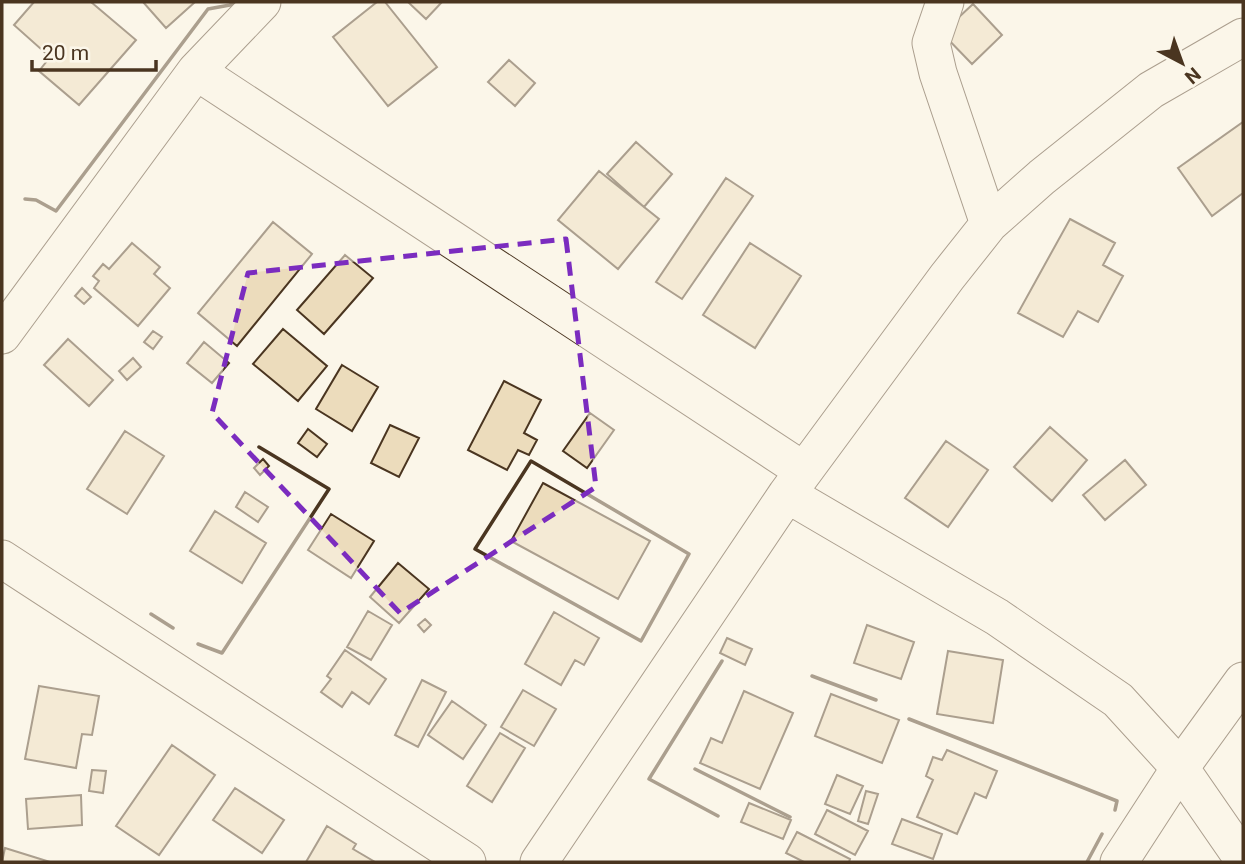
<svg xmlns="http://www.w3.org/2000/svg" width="1245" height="864" viewBox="0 0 1245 864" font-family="Roboto,sans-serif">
<rect width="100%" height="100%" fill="#fbf6e9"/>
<!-- building -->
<path fill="#ecdcbc" stroke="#4a3520" stroke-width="2" d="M 34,2 L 91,2 L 136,40 L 79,105 L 39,71 L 50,57 L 14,25 Z
M 143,2 L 195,2 L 166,28 Z
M 377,2 L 385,2 L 437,67 L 388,106 L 333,37 Z
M 408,2 L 442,2 L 426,19 Z
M 973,4 L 1002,35 L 972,64 L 942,33 Z
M 509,60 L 535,83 L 515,106 L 488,82 Z
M 1243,122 L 1243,193 L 1212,216 L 1178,168 Z
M 636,142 L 672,174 L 644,207 L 607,174 Z
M 599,171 L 659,219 L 618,269 L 558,220 Z
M 726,178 L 753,196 L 682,299 L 656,282 Z
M 1070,219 L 1115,243 L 1103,265 L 1123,276 L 1098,322 L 1078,311 L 1063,337 L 1018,313 Z
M 273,222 L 312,254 L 237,346 L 198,313 Z
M 132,243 L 160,267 L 154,274 L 170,288 L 138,326 L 94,288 L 99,281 L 93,276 L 103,264 L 109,269 Z
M 750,243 L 801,276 L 755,348 L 703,315 Z
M 345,255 L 373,278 L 324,334 L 297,310 Z
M 82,288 L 91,297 L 84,304 L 75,296 Z
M 283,329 L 327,366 L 298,401 L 253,364 Z
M 153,331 L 162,337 L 153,349 L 144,342 Z
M 68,339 L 113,380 L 89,406 L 44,365 Z
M 204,342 L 229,363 L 212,383 L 187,363 Z
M 133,358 L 141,367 L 127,380 L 119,371 Z
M 342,365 L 378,387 L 352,431 L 316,409 Z
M 504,381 L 541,400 L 524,433 L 537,440 L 529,455 L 518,450 L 507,470 L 468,450 Z
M 590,413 L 614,430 L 587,468 L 563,451 Z
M 390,425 L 419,438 L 399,477 L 371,463 Z
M 1050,427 L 1087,460 L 1052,501 L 1014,467 Z
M 308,429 L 327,444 L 317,457 L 298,443 Z
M 125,431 L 164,456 L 127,514 L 87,489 Z
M 946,441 L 988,470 L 948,527 L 905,498 Z
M 263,459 L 269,466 L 260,475 L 254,468 Z
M 1125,460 L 1146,485 L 1105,520 L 1083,495 Z
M 543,483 L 650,541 L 618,599 L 511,541 Z
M 245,492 L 268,507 L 258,522 L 236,507 Z
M 215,511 L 266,543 L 242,583 L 190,551 Z
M 331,514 L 374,541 L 351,578 L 308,550 Z
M 398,563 L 429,589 L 399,623 L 370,597 Z
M 368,611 L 392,625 L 371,660 L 347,647 Z
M 554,612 L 599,638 L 584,665 L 575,660 L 561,685 L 525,664 Z
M 425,619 L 431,625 L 424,632 L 418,625 Z
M 867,625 L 914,642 L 901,679 L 854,663 Z
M 727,638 L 752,649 L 745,665 L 720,653 Z
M 345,650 L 386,679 L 369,704 L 352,692 L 342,707 L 321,692 L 331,679 L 327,676 Z
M 948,651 L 1003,660 L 993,723 L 937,714 Z
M 422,680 L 446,692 L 418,747 L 395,735 Z
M 39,686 L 99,696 L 92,735 L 82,734 L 76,768 L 25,759 Z
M 523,690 L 556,709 L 534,746 L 501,727 Z
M 744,691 L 793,713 L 760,789 L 700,763 L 711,738 L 722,743 Z
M 831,694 L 899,720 L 882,763 L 815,736 Z
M 452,701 L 486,725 L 463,759 L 428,735 Z
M 500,733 L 525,748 L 492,802 L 467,786 Z
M 172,745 L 215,775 L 159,855 L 116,826 Z
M 947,750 L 997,771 L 986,798 L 975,793 L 957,834 L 917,817 L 933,780 L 926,776 L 933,757 L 942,760 Z
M 92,770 L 106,771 L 103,793 L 89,791 Z
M 837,775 L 863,786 L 850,814 L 825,804 Z
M 235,788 L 284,820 L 262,853 L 213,820 Z
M 866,791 L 878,794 L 868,824 L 858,821 Z
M 81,795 L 82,825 L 28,829 L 26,799 Z
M 749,803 L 791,820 L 783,839 L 741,822 Z
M 827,810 L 868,831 L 855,855 L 815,834 Z
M 902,819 L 942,834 L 933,859 L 892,844 Z
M 327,826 L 356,844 L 353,849 L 375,862 L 306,862 Z
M 797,832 L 850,859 L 849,862 L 804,862 L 786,853 Z
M 5,848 L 50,862 L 2,862 Z"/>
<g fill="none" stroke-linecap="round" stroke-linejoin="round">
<!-- street casing -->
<g stroke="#4a3520" stroke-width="39">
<path id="street" d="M 945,2 L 931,43 L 938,73 L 989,224
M 196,71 L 804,471
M 2,335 L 196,71 L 262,2
M 787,494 L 997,617 L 1118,700 L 1180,768 L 1119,862
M 2,559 L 467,862
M 1243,681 L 1180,768 L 1243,859
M 539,862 L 787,494 L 947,277 L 989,224 L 1042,177 L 1151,90 L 1243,37"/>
</g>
<!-- street -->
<use href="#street" stroke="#fbf6e9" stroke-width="37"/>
<!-- wall -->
<path stroke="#4a3520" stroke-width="3.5" d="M 25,199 L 36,200 L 56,211 L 208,9 L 230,5 L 234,2
M 531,461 L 689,554 L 641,641 L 475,549 Z
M 151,614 L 173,628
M 198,644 L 222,653 L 329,489 L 259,447
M 812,676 L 876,700
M 909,719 L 1117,801 L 1115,810
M 695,769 L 790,817
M 718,816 L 649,779 L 722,661
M 1087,862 L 1102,834"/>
</g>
<!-- marked area -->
<path d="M0 0H1245V864H0ZM 566,239 L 596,487 L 400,613 L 212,413 L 248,273 Z" fill="#fbf6e9" fill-opacity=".55" fill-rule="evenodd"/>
<path fill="none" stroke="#7b2cbf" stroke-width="5" stroke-dasharray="14 9" stroke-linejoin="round" d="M 566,239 L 596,487 L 400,613 L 212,413 L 248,273 Z"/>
<!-- border -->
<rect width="1245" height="864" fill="none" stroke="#4a3520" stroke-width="7"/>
<!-- north arrow -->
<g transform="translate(1182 63) rotate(139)" stroke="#fbf6e9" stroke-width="5" paint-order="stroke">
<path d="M0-5L12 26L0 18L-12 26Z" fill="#4a3520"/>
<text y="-10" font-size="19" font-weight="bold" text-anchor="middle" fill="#4a3520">N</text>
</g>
<!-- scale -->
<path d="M32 60v10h124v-10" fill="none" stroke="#4a3520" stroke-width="3.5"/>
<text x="42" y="60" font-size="21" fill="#4a3520" stroke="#fbf6e9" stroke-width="5" paint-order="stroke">20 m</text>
</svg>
